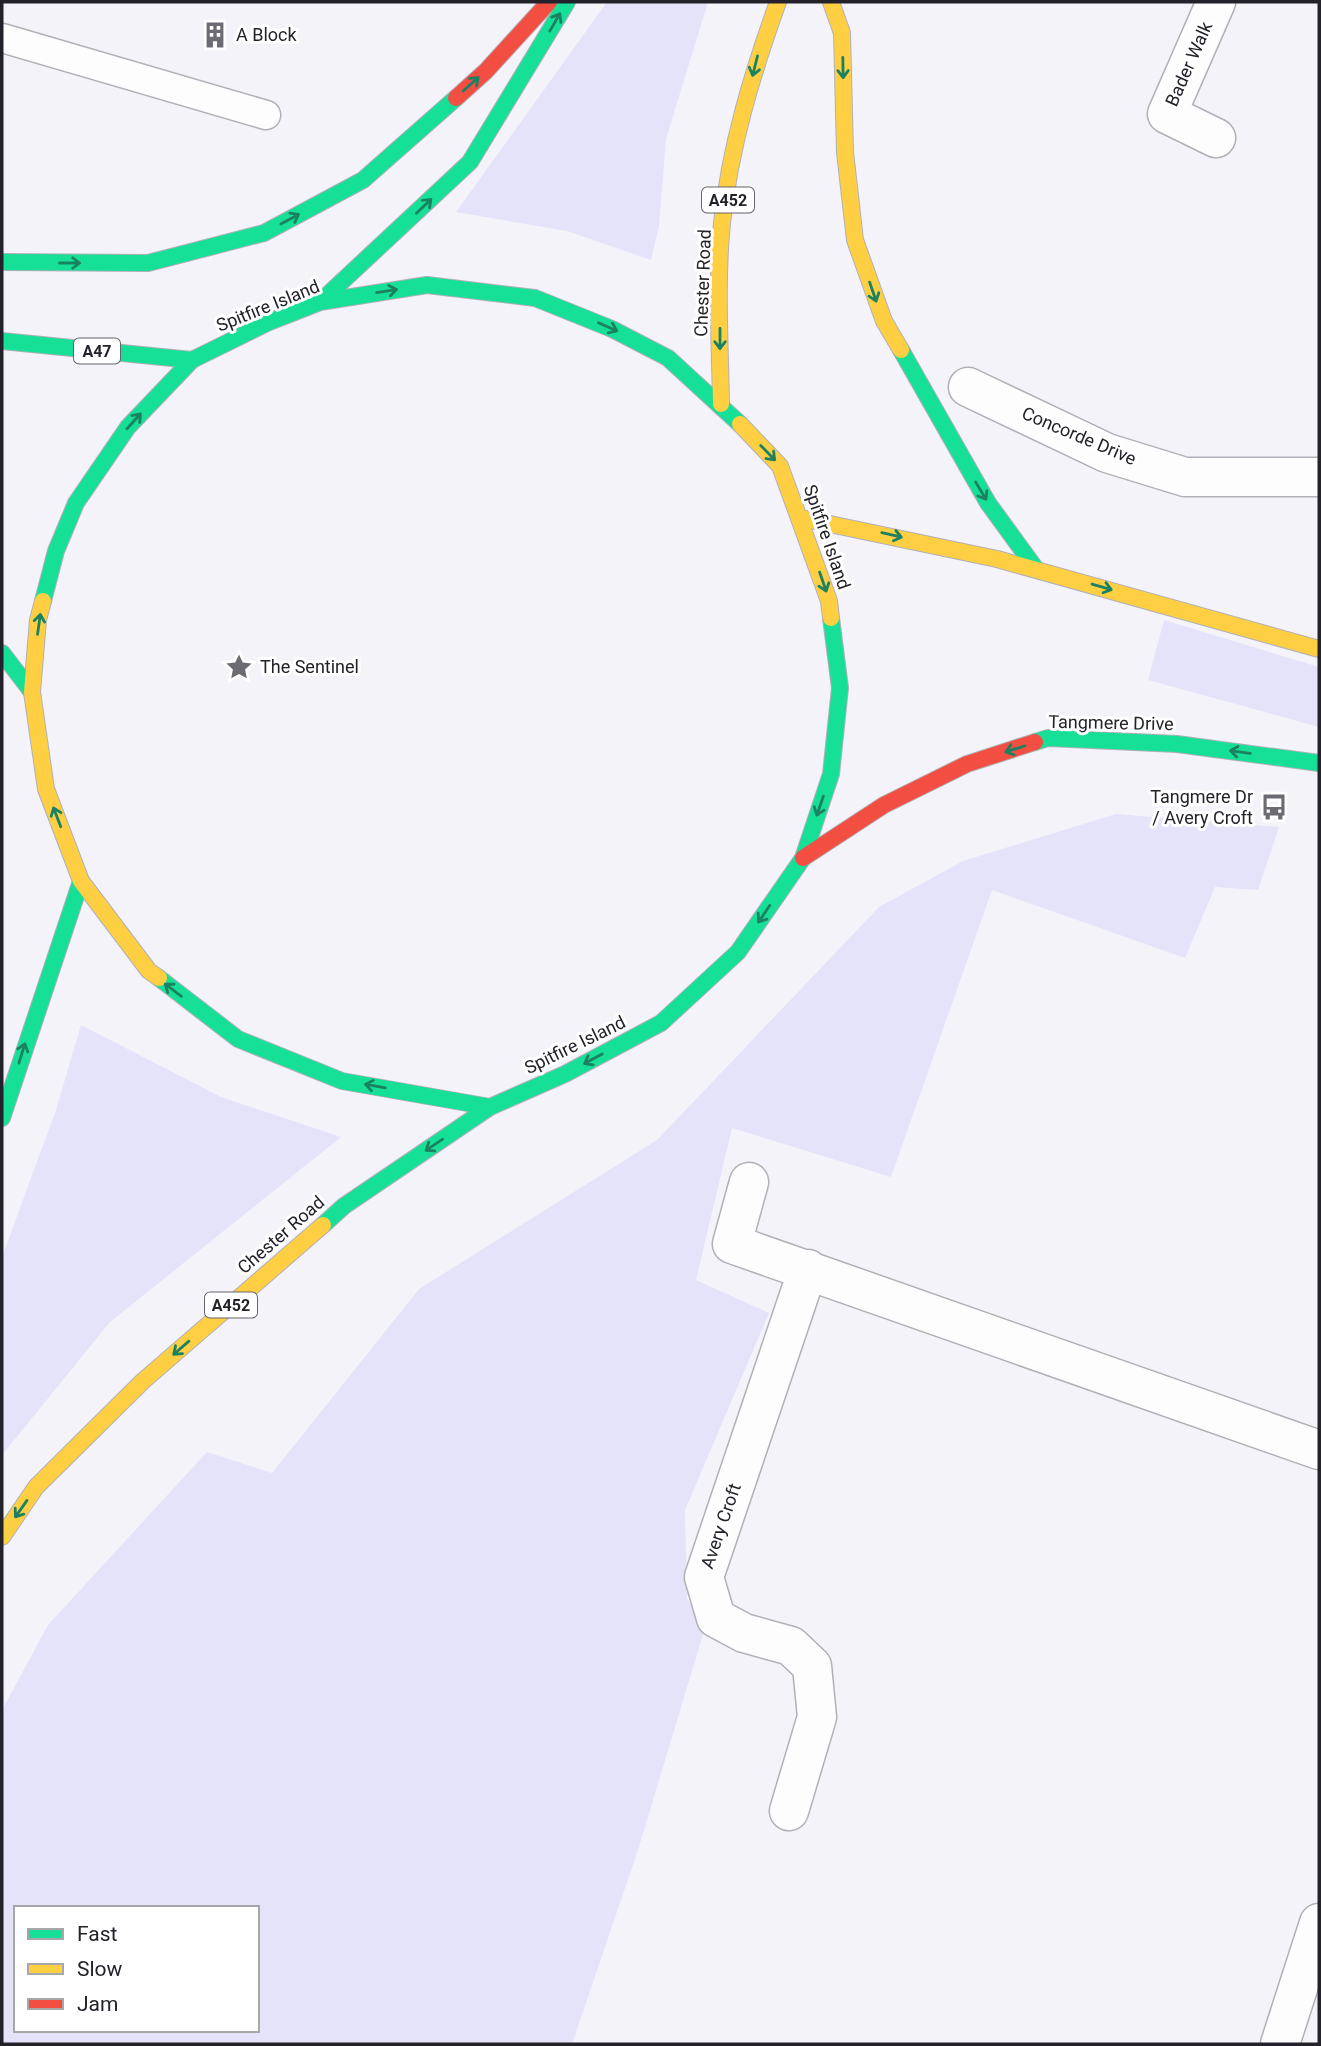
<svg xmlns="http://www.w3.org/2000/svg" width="1321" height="2046" viewBox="0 0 1321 2046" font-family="Roboto,sans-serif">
<rect width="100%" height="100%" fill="#f4f3fa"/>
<!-- green -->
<path fill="#e5e3f9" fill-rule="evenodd" d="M 607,2 L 708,2 L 666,139 L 659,226 L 651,260 L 567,231 L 456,212 Z
M 1164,620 L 1319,667 L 1319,727 L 1148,680 Z
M 1116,814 L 1279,827 L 1258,890 L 1215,887 L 1185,958 L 992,890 L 891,1177 L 732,1128 L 696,1280 L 769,1313 L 685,1510 L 687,1598 L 704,1631 L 638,1850 L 572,2044 L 2,2044 L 2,1710 L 48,1625 L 207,1452 L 272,1473 L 419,1289 L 657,1140 L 879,907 L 963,861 ZM 16,1908 L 257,1908 L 257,2030 L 16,2030 Z
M 81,1025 L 221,1097 L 341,1137 L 110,1322 L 2,1455 L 2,1257 L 56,1110 Z"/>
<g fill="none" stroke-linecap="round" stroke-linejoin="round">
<!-- lane casing -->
<g stroke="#b1b0b7" stroke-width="31">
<path id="lane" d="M 2,38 L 266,115"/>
</g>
<!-- street casing -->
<g stroke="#b1b0b7" stroke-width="41">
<path id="street" d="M 1216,138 L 1167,114 L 1216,2
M 968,387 L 1107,453 L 1185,477 L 1319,477
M 749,1182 L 732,1244 L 1319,1450
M 789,1811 L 817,1717 L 812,1666 L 791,1646 L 744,1633 L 716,1618 L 704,1577 L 808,1269
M 1280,2044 L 1319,1923"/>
</g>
<!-- fast casing -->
<g stroke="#b1b0b7" stroke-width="18">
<path id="fast" d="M 2,262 L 148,263 L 264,233 L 363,180 L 456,98
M 320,302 L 470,162 L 567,2
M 2,341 L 192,360
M 901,350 L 988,503 L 1036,569
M 43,601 L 56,551 L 76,503 L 128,427 L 192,360 L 269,322 L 320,302 L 427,285 L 535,298 L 612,329 L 668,358 L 740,424
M 2,653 L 32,692
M 1035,742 L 1048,738 L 1177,744 L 1319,763
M 159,978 L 238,1039 L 342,1081 L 490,1107
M 2,1118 L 81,881
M 323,1225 L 344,1206 L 490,1107 L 565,1074 L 661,1023 L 738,952 L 803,858 L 831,774 L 840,688 L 831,618"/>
</g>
<!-- slow casing -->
<g stroke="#b1b0b7" stroke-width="18">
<path id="slow" d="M 831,2 L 842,33 L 845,152 L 855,240 L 884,321 L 901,350
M 721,404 C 720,344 716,283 722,223 C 730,147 752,74 778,2
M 740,424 L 780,466 L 829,601 L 831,618
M 801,518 L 997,559 L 1319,649
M 43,601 L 38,620 L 32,692 L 46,789 L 81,881 L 149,971 L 159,978
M 2,1537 L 36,1487 L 143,1381 L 323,1225"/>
</g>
<!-- jam casing -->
<g stroke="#b1b0b7" stroke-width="18">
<path id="jam" d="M 456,98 L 486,71 L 549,2
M 803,858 L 884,805 L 967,764 L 1035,742"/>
</g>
<!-- lane -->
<use href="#lane" stroke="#fdfdfe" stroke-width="28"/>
<!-- street -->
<use href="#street" stroke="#fdfdfe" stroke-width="38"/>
<!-- fast -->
<use href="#fast" stroke="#16e098" stroke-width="16"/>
<!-- slow -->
<use href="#slow" stroke="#ffcf43" stroke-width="16"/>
<!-- jam -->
<use href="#jam" stroke="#f24e42" stroke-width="16"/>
</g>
<!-- one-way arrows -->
<defs><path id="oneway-shaft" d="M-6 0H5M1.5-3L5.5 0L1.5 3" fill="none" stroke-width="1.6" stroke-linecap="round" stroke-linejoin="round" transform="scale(1.75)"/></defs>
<g stroke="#1c8161">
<use href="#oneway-shaft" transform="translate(555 22) rotate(-60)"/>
<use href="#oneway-shaft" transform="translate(755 66) rotate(104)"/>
<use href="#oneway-shaft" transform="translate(843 68) rotate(89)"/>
<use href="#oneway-shaft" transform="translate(471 84) rotate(-42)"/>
<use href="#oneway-shaft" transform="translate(424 206) rotate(-44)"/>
<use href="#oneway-shaft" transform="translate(290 219) rotate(-28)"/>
<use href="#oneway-shaft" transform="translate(70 263)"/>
<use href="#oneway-shaft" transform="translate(387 291) rotate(-9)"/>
<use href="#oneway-shaft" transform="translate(873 292) rotate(71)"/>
<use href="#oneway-shaft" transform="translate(608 327) rotate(24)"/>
<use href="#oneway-shaft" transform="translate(720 339) rotate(90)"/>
<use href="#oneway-shaft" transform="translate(134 421) rotate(-48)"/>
<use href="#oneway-shaft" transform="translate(768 453) rotate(46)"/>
<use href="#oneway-shaft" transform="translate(981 491) rotate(59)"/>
<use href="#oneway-shaft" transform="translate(892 535) rotate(13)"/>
<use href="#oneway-shaft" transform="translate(823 582) rotate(71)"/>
<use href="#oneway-shaft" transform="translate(1102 587) rotate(16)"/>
<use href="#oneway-shaft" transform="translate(39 624) rotate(-82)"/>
<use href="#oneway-shaft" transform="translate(1015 749) rotate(162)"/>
<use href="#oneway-shaft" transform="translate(1240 752) rotate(-173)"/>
<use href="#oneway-shaft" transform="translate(820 806) rotate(109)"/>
<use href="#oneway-shaft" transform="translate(57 817) rotate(-111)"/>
<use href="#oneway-shaft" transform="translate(764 914) rotate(124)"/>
<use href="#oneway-shaft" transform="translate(173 990) rotate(-143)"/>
<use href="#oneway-shaft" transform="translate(22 1053) rotate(-73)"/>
<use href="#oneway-shaft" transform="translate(593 1059) rotate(152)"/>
<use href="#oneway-shaft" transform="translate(375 1086) rotate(-170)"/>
<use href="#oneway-shaft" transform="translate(434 1145) rotate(146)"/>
<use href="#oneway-shaft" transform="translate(181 1348) rotate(139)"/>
<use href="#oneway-shaft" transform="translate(21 1509) rotate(125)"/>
</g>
<!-- icons -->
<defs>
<g id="building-bare" transform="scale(2.1)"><path d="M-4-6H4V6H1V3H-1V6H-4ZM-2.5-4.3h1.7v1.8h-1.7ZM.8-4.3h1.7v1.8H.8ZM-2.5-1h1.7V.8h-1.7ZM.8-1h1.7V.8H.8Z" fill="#6c6b73" stroke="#fff" stroke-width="2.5" paint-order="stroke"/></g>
<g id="sight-bare" transform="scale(2.1)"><path d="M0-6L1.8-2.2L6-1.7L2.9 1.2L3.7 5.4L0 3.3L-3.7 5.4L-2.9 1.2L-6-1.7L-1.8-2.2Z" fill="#6c6b73" stroke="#fff" stroke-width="2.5" paint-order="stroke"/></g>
<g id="bus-bare" transform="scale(2.1)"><path d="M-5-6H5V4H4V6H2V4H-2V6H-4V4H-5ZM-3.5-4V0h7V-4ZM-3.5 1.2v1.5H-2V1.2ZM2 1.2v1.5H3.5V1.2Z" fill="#6c6b73" stroke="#fff" stroke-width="2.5" paint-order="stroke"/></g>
</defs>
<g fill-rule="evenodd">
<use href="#building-bare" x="215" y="35"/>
<use href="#sight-bare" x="239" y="667"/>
<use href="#bus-bare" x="1274" y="807"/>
</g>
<g text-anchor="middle" stroke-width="6" stroke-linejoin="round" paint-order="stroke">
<!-- shield labels -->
<g fill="#fff" stroke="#65646a" stroke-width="2">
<rect x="702" y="187.5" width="52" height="25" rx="5"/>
<rect x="74" y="338.5" width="46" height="25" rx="5"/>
<rect x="205" y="1292.5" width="52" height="25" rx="5"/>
</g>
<g font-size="16" font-weight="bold" fill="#23222a">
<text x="728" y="206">A452</text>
<text x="97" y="357">A47</text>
<text x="231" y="1311">A452</text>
</g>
<!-- poi labels -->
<g font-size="18" fill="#23222a" stroke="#fff" text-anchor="start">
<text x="236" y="41">A Block</text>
<text x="260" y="673">The Sentinel</text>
<text x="1253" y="803" text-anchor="end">Tangmere Dr<tspan x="1253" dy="21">/ Avery Croft</tspan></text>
</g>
<!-- street labels -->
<g font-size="18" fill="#23222a" stroke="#fff">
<text transform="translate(1189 64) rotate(-66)" y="6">Bader Walk</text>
<text transform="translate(703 283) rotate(-88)" y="6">Chester Road</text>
<text transform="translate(268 306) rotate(-22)" y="6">Spitfire Island</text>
<text transform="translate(1079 436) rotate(23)" y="6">Concorde Drive</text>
<text transform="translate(827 537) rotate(71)" y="6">Spitfire Island</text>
<text transform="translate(1111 723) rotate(1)" y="6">Tangmere Drive</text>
<text transform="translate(575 1045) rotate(-26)" y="6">Spitfire Island</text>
<text transform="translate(281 1235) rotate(-41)" y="6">Chester Road</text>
<text transform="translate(721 1526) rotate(-71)" y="6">Avery Croft</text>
</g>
</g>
<!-- border -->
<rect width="1321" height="2046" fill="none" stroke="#23222a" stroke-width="7"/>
<!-- legend -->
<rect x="14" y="1906" width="245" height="126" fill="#ffffff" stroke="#a7a7aa" stroke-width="2"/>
<rect x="28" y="1929" width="35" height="10" fill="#16e098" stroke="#a7a7aa" stroke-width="2"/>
<text x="77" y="1941" font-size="21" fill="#23222a">Fast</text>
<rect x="28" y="1964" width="35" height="10" fill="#ffcf43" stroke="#a7a7aa" stroke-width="2"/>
<text x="77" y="1976" font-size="21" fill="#23222a">Slow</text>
<rect x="28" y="1999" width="35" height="10" fill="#f24e42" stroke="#a7a7aa" stroke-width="2"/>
<text x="77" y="2011" font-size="21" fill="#23222a">Jam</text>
</svg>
